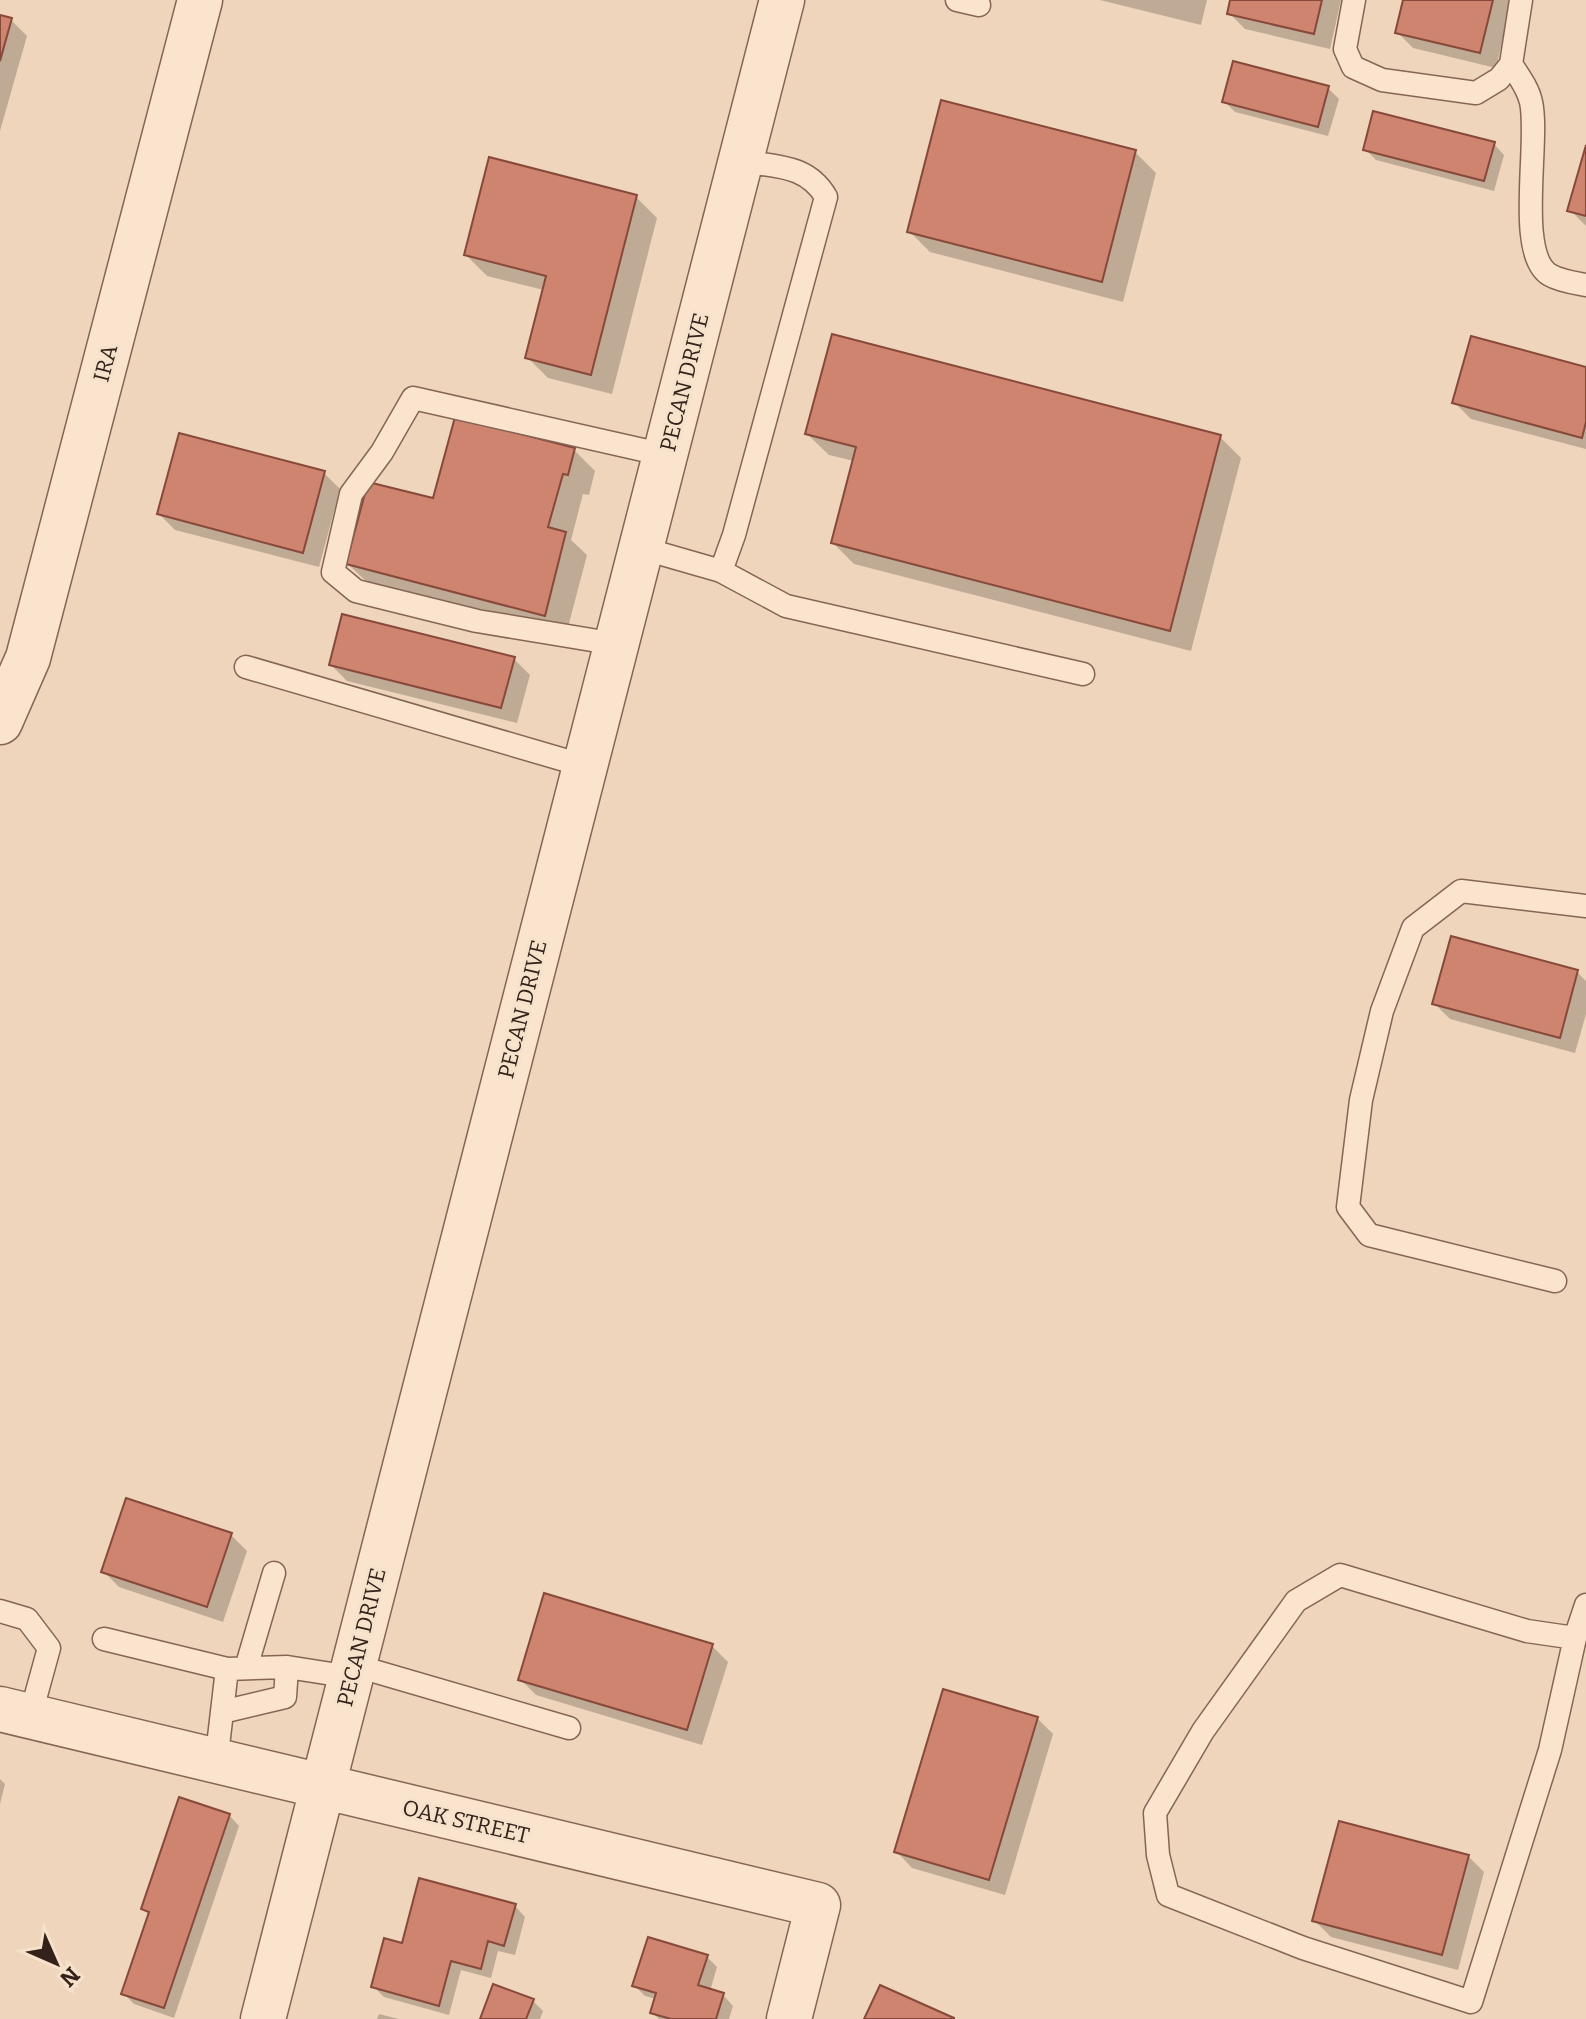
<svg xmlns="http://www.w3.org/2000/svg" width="1586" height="2019" viewBox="0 0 1586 2019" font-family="Bitter,serif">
<rect width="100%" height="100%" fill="#efd5bb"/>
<!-- shadow -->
<path fill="#0003" d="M 1100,0 L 1207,0 L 1201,25 Z
M 1232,0 L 1341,0 L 1330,49 L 1245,29 L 1229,13 Z
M 1405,0 L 1512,0 L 1496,68 L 1413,48 L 1397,32 Z
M 0,17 L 11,20 L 27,36 L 0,131 Z
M 1234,63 L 1328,88 L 1339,99 L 1328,136 L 1235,112 L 1224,101 Z
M 1494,144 L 1504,155 L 1494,191 L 1376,160 L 1365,149 Z
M 1135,152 L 1156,173 L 1123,302 L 930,252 L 909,231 Z
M 1586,152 L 1586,226 L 1570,210 Z
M 636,197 L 657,218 L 612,394 L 548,378 L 527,357 L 544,290 L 487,276 L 466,255 Z
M 1586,369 L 1586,449 L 1471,419 L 1455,403 Z
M 807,434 L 1220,437 L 1241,458 L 1191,651 L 854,564 L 833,543 L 854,461 L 829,455 Z
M 574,450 L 595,471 L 589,495 L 583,494 L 571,540 L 587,555 L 566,635 L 370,585 L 348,564 Z
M 324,473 L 340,489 L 319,567 L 175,530 L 159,514 Z
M 514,659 L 530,675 L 517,723 L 347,681 L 331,665 Z
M 1577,972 L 1586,981 L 1586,1014 L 1575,1053 L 1450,1019 L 1434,1003 Z
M 231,1535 L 247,1551 L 223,1622 L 119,1587 L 103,1571 Z
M 712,1646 L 728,1662 L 702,1745 L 536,1695 L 520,1679 Z
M 1037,1718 L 1053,1734 L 1005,1895 L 912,1868 L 897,1852 Z
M 0,1779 L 5,1784 L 0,1804 Z
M 229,1815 L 239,1826 L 174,2018 L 134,2004 L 124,1994 L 150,1916 L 143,1909 Z
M 1468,1856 L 1484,1872 L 1458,1970 L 1331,1937 L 1315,1921 Z
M 515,1906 L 525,1917 L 515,1955 L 498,1951 L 491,1978 L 461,1970 L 449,2015 L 384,1997 L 373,1986 L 403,1945 Z
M 707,1957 L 717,1967 L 710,1991 L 723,1995 L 733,2006 L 729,2019 L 659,2019 L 652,2012 L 656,1999 L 645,1996 L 635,1986 Z
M 532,2000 L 543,2011 L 540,2019 L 483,2019 Z
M 379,2014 L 399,2019 L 377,2019 Z"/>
<!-- building -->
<path fill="#ce846f" stroke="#86493a" stroke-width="2" d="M 1230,0 L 1322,0 L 1314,34 L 1227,14 Z
M 1403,0 L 1493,0 L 1480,53 L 1395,33 Z
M 0,15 L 12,18 L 0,61 Z
M 1233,61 L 1329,86 L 1318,127 L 1222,102 Z
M 941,100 L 1136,150 L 1102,282 L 907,232 Z
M 1373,111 L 1495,142 L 1484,181 L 1363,150 Z
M 1586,145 L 1586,216 L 1567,211 Z
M 489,157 L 637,195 L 591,375 L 525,358 L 546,276 L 464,255 Z
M 832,334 L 1221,435 L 1170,631 L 831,543 L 856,447 L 805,434 Z
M 1471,336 L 1586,367 L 1586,422 L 1582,438 L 1452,403 Z
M 455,417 L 575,448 L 568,475 L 563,474 L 548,527 L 566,532 L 545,616 L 346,564 L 368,482 L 433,498 Z
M 179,433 L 325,471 L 303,553 L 157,514 Z
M 342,614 L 515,657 L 501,708 L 329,665 Z
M 1451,936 L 1578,970 L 1560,1038 L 1432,1004 Z
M 126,1498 L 232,1533 L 207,1607 L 101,1572 Z
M 544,1593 L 713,1644 L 687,1730 L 518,1680 Z
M 943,1689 L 1038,1717 L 989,1880 L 894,1852 Z
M 179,1797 L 230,1814 L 164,2008 L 121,1994 L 149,1912 L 141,1909 Z
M 1339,1821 L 1469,1855 L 1442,1955 L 1312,1921 Z
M 419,1878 L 516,1904 L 504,1946 L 488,1941 L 481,1969 L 451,1961 L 439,2006 L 371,1987 L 384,1938 L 402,1943 Z
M 648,1937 L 708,1955 L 698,1985 L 724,1993 L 716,2019 L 671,2019 L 650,2013 L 656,1993 L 632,1986 Z
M 493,1984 L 534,1999 L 526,2019 L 480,2019 Z
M 880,1985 L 954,2018 L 954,2019 L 864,2019 Z"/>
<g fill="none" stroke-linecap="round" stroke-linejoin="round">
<!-- service casing -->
<g stroke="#866555" stroke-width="25">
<path id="service" d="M 957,0 L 979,5
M 1354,0 L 1345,49 L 1353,67 L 1382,80 L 1476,93 L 1499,79 L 1511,64 L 1521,0
M 1511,64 C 1518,75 1528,88 1531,102 C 1540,141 1515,255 1550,275 C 1560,281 1575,283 1586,285
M 641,548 L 721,571 L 734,535 L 826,197 C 807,164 775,167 741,161
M 721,571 L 786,606 L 1083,674
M 616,644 L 477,621 L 356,591 L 333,572 L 351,494 L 382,452 L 413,398 L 665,455
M 246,667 L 585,766
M 1555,1281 L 1369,1235 L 1348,1207 L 1361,1100 L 1382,1011 L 1413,928 L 1461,891 L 1586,906
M 0,1611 L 27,1619 L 49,1648 L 30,1717
M 1575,1638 L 1527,1631 L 1340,1575 L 1296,1601 L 1203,1731 L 1155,1813 L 1158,1855 L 1168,1895 L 1303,1948 L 1471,2002 L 1550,1750 L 1575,1638 L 1586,1605
M 104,1639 L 227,1669 L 287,1667 L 351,1677
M 353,1665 L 569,1728
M 246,1668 L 274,1573
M 222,1712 L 285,1697 L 287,1667
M 216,1763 L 227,1669"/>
</g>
<!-- minor casing -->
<g stroke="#866555" stroke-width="47">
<path id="minor" d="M 0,722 L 28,658 L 200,0
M 0,1709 L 818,1905 L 789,2019
M 263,2019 L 782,0"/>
</g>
<!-- service -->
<use href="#service" stroke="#fae4ce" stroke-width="22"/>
<!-- minor -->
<use href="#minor" stroke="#fae4ce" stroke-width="44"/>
</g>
<g text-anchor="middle" stroke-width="6" stroke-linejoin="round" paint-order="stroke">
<!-- street labels -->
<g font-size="22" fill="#34221a" stroke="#f6e1cb">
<text transform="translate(105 363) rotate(-75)" y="8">IRA</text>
<text transform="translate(684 382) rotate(-76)" y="8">PECAN DRIVE</text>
<text transform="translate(522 1009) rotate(-76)" y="8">PECAN DRIVE</text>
<text transform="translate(361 1637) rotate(-76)" y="8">PECAN DRIVE</text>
<text transform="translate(466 1821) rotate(13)" y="8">OAK STREET</text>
</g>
</g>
<!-- north arrow -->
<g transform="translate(56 1963) rotate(135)" stroke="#f6e1cb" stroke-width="6" paint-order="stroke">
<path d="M0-6L14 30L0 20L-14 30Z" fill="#34221a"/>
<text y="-12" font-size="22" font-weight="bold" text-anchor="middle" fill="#34221a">N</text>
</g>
</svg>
